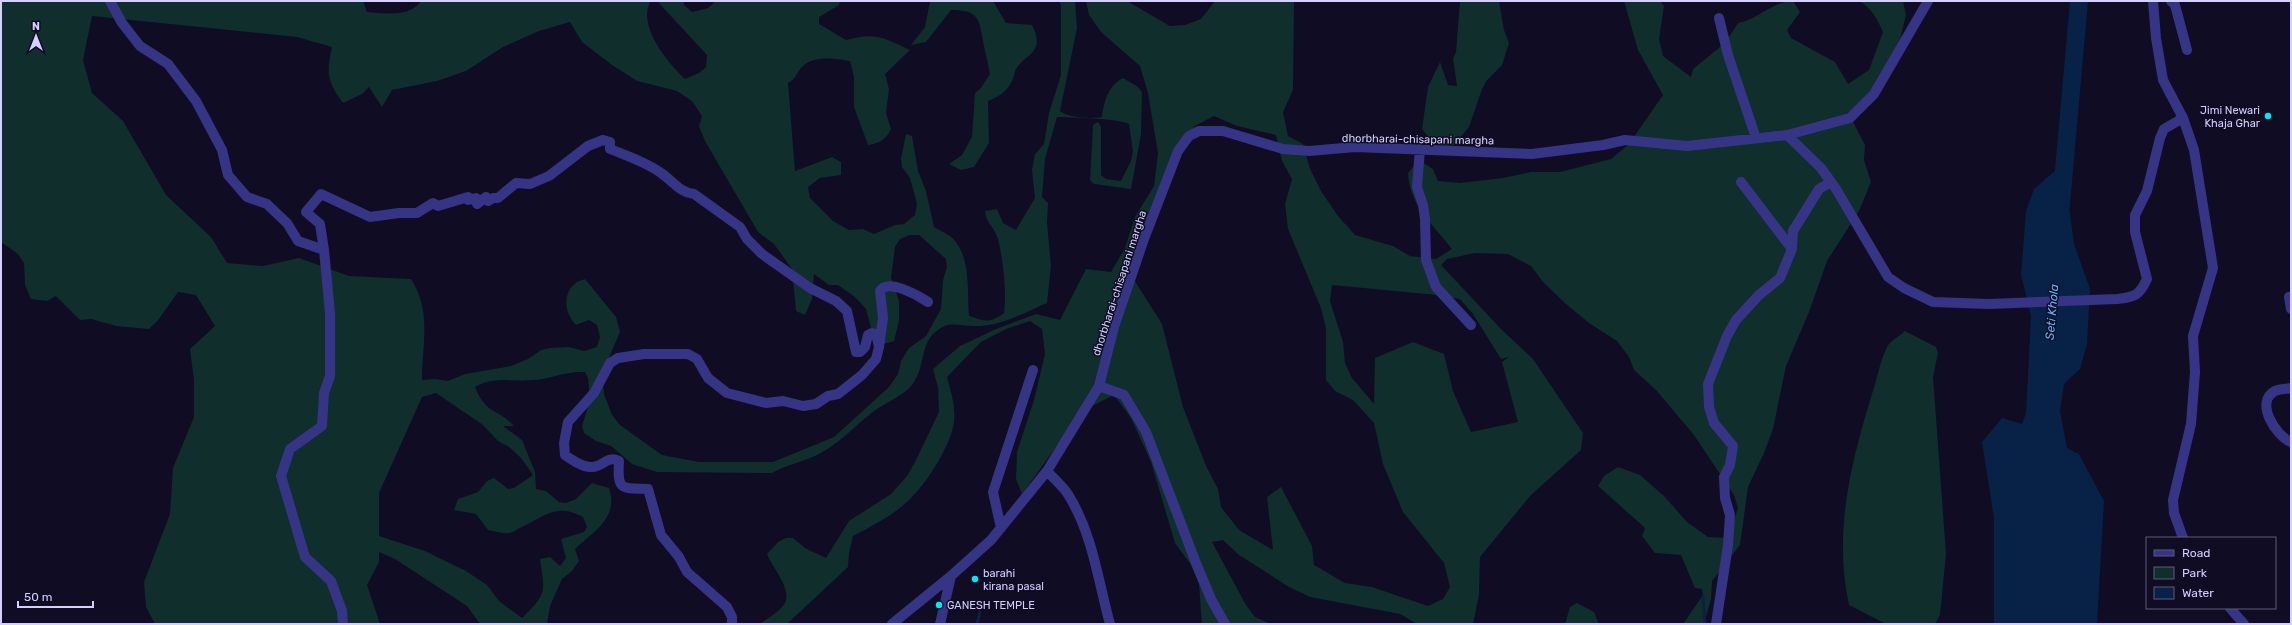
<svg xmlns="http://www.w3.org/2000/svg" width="2292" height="625" viewBox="0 0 2292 625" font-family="Rubik,sans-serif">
<rect width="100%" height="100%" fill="#100c23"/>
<!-- green -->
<path fill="#0f2e2c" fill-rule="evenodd" d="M 1,1 L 363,1 L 367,12 C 385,13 409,18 421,1 L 651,1 C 636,25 668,63 685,79 L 699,73 L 706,67 L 707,55 L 657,1 L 684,1 L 684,5 L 692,12 L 708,8 L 716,1 L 840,1 L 839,5 L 819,17 L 819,24 L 846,40 C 875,32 883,37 910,50 L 885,74 L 889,89 L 886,113 L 891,129 C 886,140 879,143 868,145 L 854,107 L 854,77 L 850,61 C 834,58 812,55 801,68 C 796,74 796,79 788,83 L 795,171 L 832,157 L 841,162 L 841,175 L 820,178 L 808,187 L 810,198 L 833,221 L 849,230 L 863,229 L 874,234 L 895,225 L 904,224 L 915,215 L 917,204 L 910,178 L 902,167 L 901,159 L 906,134 L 912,136 L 918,171 L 926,191 L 934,227 C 940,231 951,235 955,241 C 971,260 967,292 969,316 C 986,321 989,324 1004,313 C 1007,293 1003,259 998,239 C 995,228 986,223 985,211 L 997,209 L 1003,223 L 1016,230 L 1035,198 L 1032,170 L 1035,154 L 1044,144 L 1049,113 L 1061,75 L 1061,5 L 1059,1 L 1075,1 L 1077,28 L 1060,111 C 1069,118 1091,119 1102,117 C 1104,101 1108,86 1123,78 L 1138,87 L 1142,92 L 1141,134 L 1131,189 L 1094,184 L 1090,180 L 1093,125 L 1098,122 L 1101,127 L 1101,175 L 1106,179 L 1121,181 L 1131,161 L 1133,151 L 1129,124 C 1117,118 1074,118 1057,117 L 1045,159 L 1042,197 L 1048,203 L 1047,223 L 1051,266 L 1047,303 C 1024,313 999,327 973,326 C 959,326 950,321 938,330 C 919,343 926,367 912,385 C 903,396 887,402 877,409 C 856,424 840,444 817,455 C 802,462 786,465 772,473 L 657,472 L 632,464 L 611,446 L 596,441 L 584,433 L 582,426 L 590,400 L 588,378 L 585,372 C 563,371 553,379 533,380 C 512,382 494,376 475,387 C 486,415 498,408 514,426 L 503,426 L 522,440 L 535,472 L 536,489 L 546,491 L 559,502 L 566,503 L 576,499 L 592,483 L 609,488 C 619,518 594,531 575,549 L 579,561 L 572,571 L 562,579 L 550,606 L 547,624 L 480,624 L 467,606 L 395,559 L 379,552 L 379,562 L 367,585 L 380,624 L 155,624 L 146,607 L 144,582 L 170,514 L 173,468 L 194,417 L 194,380 L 190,349 L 215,326 L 196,295 L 178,292 L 159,319 L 149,329 L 116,326 L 91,319 L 80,320 L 56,296 L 47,301 L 31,299 L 25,285 L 24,263 L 18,254 L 1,242 ZM 92,16 L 297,37 L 332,47 C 326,73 327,82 343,103 L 362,94 L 369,87 L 382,107 L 392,90 L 437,81 L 466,71 L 503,47 L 539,31 L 570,22 L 582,42 L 612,65 L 637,81 L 677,91 L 692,101 L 702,116 L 699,126 L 705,141 L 758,232 L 774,244 L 792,269 L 796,311 L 805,315 L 812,299 L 814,274 L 829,285 L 838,285 L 855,297 L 866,309 L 873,336 L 884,344 L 894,341 L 899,321 L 899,301 L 891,278 L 895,247 L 900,239 L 910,235 L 919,235 L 946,259 L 947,267 L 943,280 L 941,309 L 926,336 L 909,348 L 901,361 L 898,374 L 889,387 L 834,437 L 773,462 L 699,462 L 662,455 L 620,425 L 612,415 L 604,394 L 602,374 L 620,332 L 616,317 L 585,279 C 563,284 561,310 576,325 L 589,320 L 597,325 L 600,337 L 597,347 L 584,351 L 569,347 L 550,348 L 541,350 L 528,359 L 511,366 L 465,374 L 448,381 L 435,379 L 422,380 C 422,343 432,312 411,279 L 349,276 L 299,258 L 263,266 L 227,263 L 211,237 L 166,195 L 123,121 L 92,93 L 83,60 ZM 436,393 L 483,425 L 498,441 L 509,447 L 521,458 L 533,475 L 514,488 L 508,489 L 494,478 L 487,481 L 478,492 L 458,499 L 454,510 L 476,514 L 488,530 C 494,531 503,534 509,533 C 513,533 517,529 520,528 C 544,517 555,502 583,517 L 587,527 L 584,532 L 561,539 L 566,558 L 560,566 L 550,557 L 540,559 C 545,593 547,593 522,618 L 499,601 L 487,585 L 466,571 L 425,551 L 379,536 L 379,493 L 422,397 Z
M 930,1 L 993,1 L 1006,23 L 1032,25 C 1046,53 1026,53 1016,69 C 1014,73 1014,78 1012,81 C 1007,92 999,96 988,101 L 989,143 L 974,167 L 961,170 L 949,164 L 962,155 L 972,137 L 975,93 L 981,88 L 990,74 C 988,63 985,52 983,41 C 979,18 978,10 951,10 L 926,42 L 911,45 L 925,27 Z
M 1086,1 L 1127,1 L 1170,26 L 1185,25 L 1201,19 L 1215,1 L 1294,1 L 1293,90 L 1283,112 L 1288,136 L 1303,144 L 1310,169 L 1321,191 L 1338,216 L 1355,235 L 1393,246 L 1410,256 L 1436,259 L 1452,249 C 1432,223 1410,207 1408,173 L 1419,160 L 1433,169 L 1438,181 L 1460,183 L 1503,178 L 1531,172 L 1560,172 L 1611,159 L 1629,144 L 1663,95 L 1638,50 L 1624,1 L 1660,1 L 1664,6 L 1659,39 L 1663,56 L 1691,77 L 1693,69 L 1725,43 L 1738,23 C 1757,20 1773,1 1793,1 L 1800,12 L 1787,30 L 1791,38 L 1835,62 L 1848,84 L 1869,70 L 1883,32 C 1877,19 1872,8 1859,1 L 1903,1 L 1906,15 L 1897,52 L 1883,77 L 1851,118 L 1865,145 L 1864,160 L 1871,182 L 1859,211 L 1827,261 L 1809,312 L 1786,366 L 1773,429 L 1764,453 L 1748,487 L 1740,545 L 1712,581 L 1711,599 L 1704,624 L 1683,624 L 1703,595 L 1702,589 L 1695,588 L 1681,555 L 1655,553 L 1642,536 L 1645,528 L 1598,486 L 1604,476 L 1618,467 L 1640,475 L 1664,496 L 1687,522 L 1708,537 L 1729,538 L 1738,508 L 1734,495 L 1694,435 L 1656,390 L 1634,370 L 1629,357 L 1617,341 L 1589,323 L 1566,304 L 1543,282 L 1531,266 L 1508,254 L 1475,253 L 1447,259 L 1441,265 L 1501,329 L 1533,359 L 1583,433 L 1581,450 L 1530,496 L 1480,557 L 1479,595 L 1473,624 L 1417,624 L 1400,614 L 1310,597 L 1289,587 L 1239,555 L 1223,540 L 1212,542 L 1246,605 L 1255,617 L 1271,624 L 1202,624 L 1199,584 L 1191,565 L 1175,543 L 1151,462 L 1131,418 L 1114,395 L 1082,411 L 1022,494 L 1016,479 L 1017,452 L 1034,400 L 1045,354 L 1042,329 L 1030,321 L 1006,329 L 981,342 L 947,377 C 951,391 956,408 954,422 C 951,445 928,481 912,497 C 896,514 874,525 853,536 L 849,553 L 848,567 L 787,624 L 760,624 C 768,618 777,613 783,606 C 795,591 772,568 767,554 L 778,542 L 786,538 L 793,538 L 805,548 L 826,558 L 849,521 L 891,494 L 907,476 L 915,462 L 939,412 L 938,388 L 933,369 L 960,346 L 996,329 L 1036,314 L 1060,320 L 1086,269 L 1111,272 L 1125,248 L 1135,217 L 1154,186 L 1158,153 L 1148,93 L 1140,66 L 1101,32 L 1089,15 ZM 1214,116 L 1237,126 L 1276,135 L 1282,161 L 1292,179 L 1285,204 L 1288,229 L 1321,308 L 1326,328 L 1326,380 L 1335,391 L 1353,400 L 1374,423 L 1383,464 L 1403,512 L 1444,563 L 1450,587 L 1443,599 L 1428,606 L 1372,587 L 1345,583 L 1314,565 L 1312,546 L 1281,487 L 1267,497 L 1273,550 L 1239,530 L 1221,507 L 1218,489 L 1206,466 L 1183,407 L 1162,324 L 1131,275 L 1181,141 L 1195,126 ZM 1332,285 L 1437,295 L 1460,299 L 1473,314 L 1501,359 L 1509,357 L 1502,362 L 1518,422 L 1471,432 L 1453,391 L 1444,354 L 1413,342 L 1375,358 L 1374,404 L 1352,378 L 1345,363 L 1343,342 L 1330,301 Z
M 1460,1 L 1499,1 L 1504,30 L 1509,43 L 1502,65 L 1487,80 L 1482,89 L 1469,127 L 1454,145 C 1435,147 1433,143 1422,129 L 1428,87 L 1440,62 L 1448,85 L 1457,86 L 1453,58 L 1456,52 Z
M 1905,331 L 1936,347 L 1938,353 L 1933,377 L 1946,554 L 1940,615 L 1935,624 L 1886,624 L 1849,605 C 1833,533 1851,462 1872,394 C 1877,379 1880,361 1887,347 C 1890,341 1900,336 1905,331 Z
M 1577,603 L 1594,612 L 1599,624 L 1565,624 L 1570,607 Z"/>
<!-- water -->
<path fill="#082146" d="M 2065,162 L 2062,191 L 2070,213 L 2074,244 L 2090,289 L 2087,344 L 2080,369 L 2064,384 L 2060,411 L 2067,448 L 2079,454 L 2104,501 L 2097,624 L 1994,624 L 1994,518 L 1982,442 L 2002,418 L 2022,424 L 2026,413 L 2031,316 L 2021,275 L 2026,211 L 2034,189 Z"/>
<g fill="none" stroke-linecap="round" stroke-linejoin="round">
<!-- stream -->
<path stroke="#082146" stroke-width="3" d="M 1703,596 L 1705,624
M 977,624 L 980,612"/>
<!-- river -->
<path stroke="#082146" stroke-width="18" d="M 2060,215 L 2079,1"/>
<!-- minor -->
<path stroke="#363585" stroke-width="10" d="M 110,1 L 122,23 L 140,46 L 168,64 L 196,101 L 222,150 L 228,175 L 247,197 L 267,204 L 287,223 L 298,241 L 324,250 L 330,313 L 330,376 L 324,393 L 322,426 L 290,449 L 281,476 L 305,557 L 331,581 L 342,611 L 343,624
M 2153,1 L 2156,38 L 2163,80 L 2183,118
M 2171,1 L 2175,5 L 2187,50
M 1719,18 L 1728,55 L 1756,138
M 1787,135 L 1821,168 L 1836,189 L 1888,277 L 1904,288 L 1933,302 L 1989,304 L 2117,299 C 2135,297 2139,296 2147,279 L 2135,232 L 2135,215 L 2147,191 L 2160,138 L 2164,129 L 2183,118 L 2194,150 L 2213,268 L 2193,336 L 2195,372 L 2191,424 L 2173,500 L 2174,513 L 2183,538
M 1420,149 L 1417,187 L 1423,205 L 1425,219 L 1426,260 L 1436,287 L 1471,325
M 1741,182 L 1792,249
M 324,250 L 320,224 L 306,212 L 321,194 L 370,217 L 399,213 L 417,213 L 433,203 L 438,206 L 468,197 L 468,200 L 476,198 L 477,204 L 486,197 L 488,201 L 493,198 L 498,198 L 516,183 L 530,184 L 549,176 L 588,146 L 603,140 L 610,142 L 610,149 C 627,156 646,162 661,173 C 673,181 679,192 694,194 L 740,227 L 747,239 L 762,254 L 810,288 L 836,301 L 847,311 L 856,352 L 860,352 L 865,347 L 868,335 L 872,333 L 876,334 L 879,347 L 883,318 L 880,291 C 888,278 919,296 928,302
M 2289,297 L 2291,309
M 1099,386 L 1124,395 L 1146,432 L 1196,563 L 1211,599 L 1225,624
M 2291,388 C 2286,389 2280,389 2275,391 C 2254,402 2276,436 2291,442
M 1047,471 C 1054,479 1064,487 1069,496 C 1093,535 1098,581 1110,624
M 1001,528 L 993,492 L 1033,370
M 2230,608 L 2244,624
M 732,624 L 732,617 L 727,607 L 687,572 L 679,557 L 661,535 L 648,489 C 622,488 617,492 619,461 C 607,455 603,467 592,467 C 583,468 572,460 565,455 L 564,443 L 568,422 L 594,393 L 610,363 L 618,358 L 644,354 L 688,354 L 697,359 L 708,378 L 727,393 L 766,403 L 783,401 L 803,406 L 816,404 L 828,396 L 838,394 L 862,375 L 876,359 L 879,347
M 892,624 L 951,576 L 991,540 L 1047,471 L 1099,386 L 1114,327 L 1144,239 L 1178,151 L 1189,136 L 1199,131 L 1223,131 L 1283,149 L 1309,151 L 1355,147 L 1532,154 L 1603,145 L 1625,140 L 1687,146 L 1787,135 L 1850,118 L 1874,94 L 1928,1
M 940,624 L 951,576
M 1716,624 L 1728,545 L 1730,515 L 1725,498 L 1724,477 L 1730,465 L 1733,446 L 1714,423 L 1709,407 L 1708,384 L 1727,336 L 1736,320 L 1759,295 L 1780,278 L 1792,249 L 1793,231 L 1819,189 L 1831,182"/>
</g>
<!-- markers -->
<g fill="#00e7fa" stroke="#100c23" stroke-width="1.5">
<circle cx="2268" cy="116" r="4"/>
<circle cx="975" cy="579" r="4"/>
<circle cx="939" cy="605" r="4"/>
</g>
<g text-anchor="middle" stroke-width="3" stroke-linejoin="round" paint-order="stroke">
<!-- poi labels -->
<g font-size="11" fill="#d3cfff" stroke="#100c23" text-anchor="start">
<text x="2260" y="114" text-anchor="end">Jimi Newari<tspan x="2260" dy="13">Khaja Ghar</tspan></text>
<text x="983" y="577">barahi<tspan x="983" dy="13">kirana pasal</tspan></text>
<text x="947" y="609">GANESH TEMPLE</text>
</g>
<!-- street labels -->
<g font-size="11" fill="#d3cfff" stroke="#100c23">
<text transform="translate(1418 139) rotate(1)" y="4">dhorbharai-chisapani margha</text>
<text transform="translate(1119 283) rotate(-72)" y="4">dhorbharai-chisapani margha</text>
</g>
<!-- water labels -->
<g font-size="12" font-style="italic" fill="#5db8ff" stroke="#100c23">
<text transform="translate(2052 312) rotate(-85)" y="4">Seti Khola</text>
</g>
</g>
<!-- border -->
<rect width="2292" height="625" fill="none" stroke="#d3cfff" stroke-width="4"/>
<!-- legend -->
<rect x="2146" y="537" width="130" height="72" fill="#100c23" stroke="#5e5a7b"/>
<rect x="2154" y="550" width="20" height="6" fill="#363585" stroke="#5e5a7b"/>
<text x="2182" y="557" font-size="12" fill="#d3cfff">Road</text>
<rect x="2154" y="567" width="20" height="12" fill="#0f2e2c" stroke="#5e5a7b"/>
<text x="2182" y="577" font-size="12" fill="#d3cfff">Park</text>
<rect x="2154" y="587" width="20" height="12" fill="#082146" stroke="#5e5a7b"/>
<text x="2182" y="597" font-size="12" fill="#d3cfff">Water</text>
<!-- north arrow -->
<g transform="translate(36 36)" stroke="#100c23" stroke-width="3" paint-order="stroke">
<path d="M0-3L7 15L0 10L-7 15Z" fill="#d3cfff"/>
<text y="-6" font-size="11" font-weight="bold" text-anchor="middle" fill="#d3cfff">N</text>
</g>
<!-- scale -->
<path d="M18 601v6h75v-6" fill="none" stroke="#d3cfff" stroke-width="2"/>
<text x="24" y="601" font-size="12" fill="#d3cfff" stroke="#100c23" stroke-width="3" paint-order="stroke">50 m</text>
</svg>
